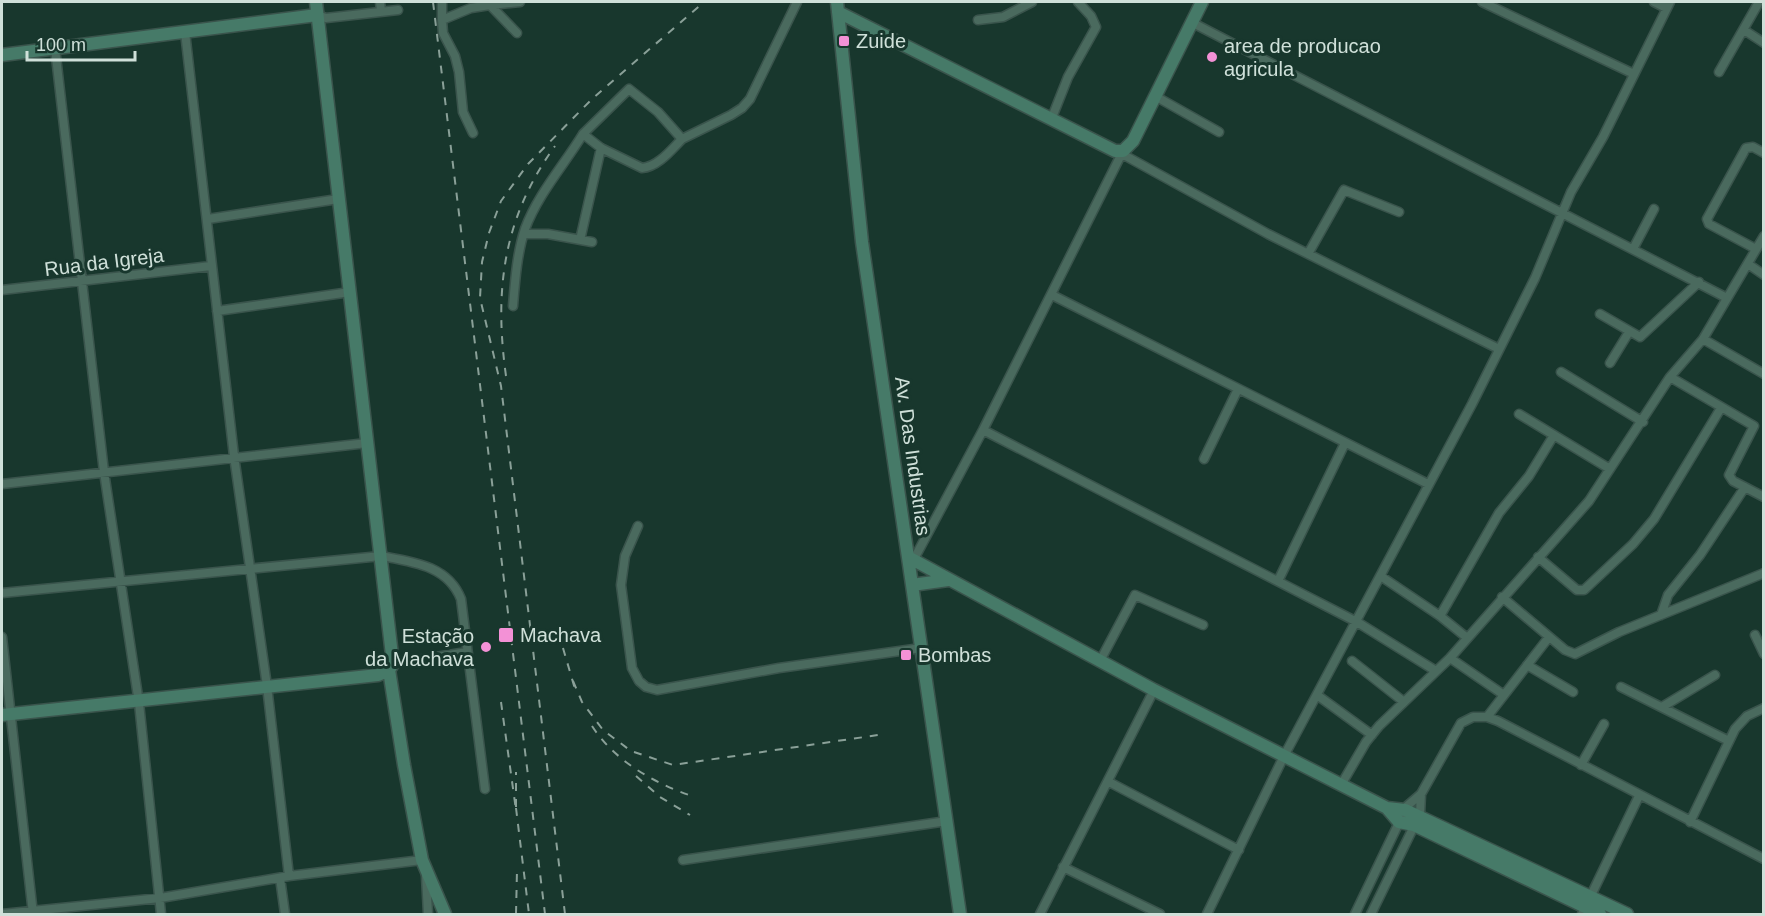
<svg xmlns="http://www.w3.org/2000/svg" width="1765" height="916" viewBox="0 0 1765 916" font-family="Arial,sans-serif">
<rect width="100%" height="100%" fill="#18372d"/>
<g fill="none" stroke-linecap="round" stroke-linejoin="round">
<!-- street casing -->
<g stroke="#3a544c" stroke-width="11">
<path id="street" d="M 380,2 L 381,11
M 442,2 L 442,20 L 471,8 L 490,5 L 517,33
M 488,2 L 490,5 L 520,2
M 1482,2 L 1634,74
M 1654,2 L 1666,8
M 317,15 L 326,18 L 398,10
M 442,20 L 443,33 L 455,56 L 459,72 L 463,112 L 473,133
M 978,20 L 1003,17 L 1032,2
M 1191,22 L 1727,298
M 1744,30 L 1764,43
M 185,32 L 234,456 L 267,686 L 289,876
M 55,48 L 104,472 L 139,703 L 161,914
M 1719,72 L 1759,2
M 1155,96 L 1219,132
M 1051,120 L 1068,77 L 1096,27 L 1091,16 L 1078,2
M 682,139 C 672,149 658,167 642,168 L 601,148 L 583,134 L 629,89 L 658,112 L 682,139 L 731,115 L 742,108 L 750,99 L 797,2
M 1122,154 L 1268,234 L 1499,349
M 208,219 L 338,199
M 524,234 L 548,234 L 592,242
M 580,240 L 601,148
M 1633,249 L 1654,209
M 1756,249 L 1709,224 L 1707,219 L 1746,148 L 1753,147 L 1764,153
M 1308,254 L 1344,190 L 1399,212
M 1748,264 L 1764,275
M 2,290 L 211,266
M 1052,295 L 1428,484
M 513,306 C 515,281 517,253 525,229 C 538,194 564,165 583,134
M 217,311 L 350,292
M 1600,314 L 1640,337 L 1699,282
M 1703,339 L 1764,374
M 1610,363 L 1629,332
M 1561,372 L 1643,422
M 1670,377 L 1754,426 L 1729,475 L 1733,481 L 1764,497
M 1519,414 L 1610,469
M 983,430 L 1357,622 L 1436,671
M 1204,459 L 1238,389
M 2,484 L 367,443
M 638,526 L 625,556 L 621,585 L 632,668 L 639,681 L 646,687 L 657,690 L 779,668 L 921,648
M 1538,557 L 1577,590 L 1584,590 L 1633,544 L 1654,519 L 1721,408
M 913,561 L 983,430 L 1123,151
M 1382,577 L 1440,616 L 1466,637
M 1278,581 L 1345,443
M 2,593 L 381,556 C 414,562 448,566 461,599 L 485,789
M 1502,597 L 1565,650 L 1575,654 L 1619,632 L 1764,573
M 1661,615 L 1668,595 L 1700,555 L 1745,487
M 1440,616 L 1499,513 L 1529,476 L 1554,435
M 1755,635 L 1764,654
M 2,637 L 33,914
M 1450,658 L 1504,695
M 1100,661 L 1135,595 L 1203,625
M 1352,661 L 1404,702
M 393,664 L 467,652
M 1527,665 L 1573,692
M 1621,687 L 1729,741
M 1317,695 L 1372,735
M 1662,707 L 1715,675
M 1487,717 L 1549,637
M 1581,765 L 1604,724
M 1109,782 L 1239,850
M 1341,785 L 1366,742 L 1379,726 L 1450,658 L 1589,501 L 1670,377 L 1703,339 L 1764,236
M 1690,822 L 1735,729 L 1747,716 L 1764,708
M 683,860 L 947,821
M 1063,867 L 1160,914
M 426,876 L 428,914
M 280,878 L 285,914
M 2,914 L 160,898 L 289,876 L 422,860
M 1040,914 L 1154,690
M 1207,914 L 1284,756 L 1472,404 L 1535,278 L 1571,192 L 1603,137 L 1670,2
M 1355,914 L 1407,806 L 1421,794 L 1461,723 L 1473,717 L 1487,717 L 1498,721 L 1764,859
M 1371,914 L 1420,814 L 1421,794
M 1582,914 L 1639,796"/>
</g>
<!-- secondary casing -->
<g stroke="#3a544c" stroke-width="15">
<path id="secondary" d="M 316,2 C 342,222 367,443 393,664 L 389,670 L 404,765 L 422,860 L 445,914
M 837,2 L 862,242 L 960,914
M 838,12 L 1115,151 L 1123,151 L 1133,141 L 1202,2
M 2,55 L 317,15
M 908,557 L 1154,690 L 1387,808 L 1405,810 L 1627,914
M 912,585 L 948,580
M 2,715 L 378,675 L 389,670
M 1387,808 L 1399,822 L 1414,825 L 1600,914"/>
</g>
<!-- street -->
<use href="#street" stroke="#4a6a5e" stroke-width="8"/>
<!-- secondary -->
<use href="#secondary" stroke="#467a68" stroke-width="12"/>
<!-- rail -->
<path stroke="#8aa098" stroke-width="2" stroke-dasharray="8 8" stroke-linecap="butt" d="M 433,2 L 545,914
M 506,376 C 494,290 503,218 555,146
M 563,648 L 575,689
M 573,681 L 582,702 L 603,730 L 631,751 L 673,765 L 885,734
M 501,702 L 516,810 L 516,772
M 592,726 C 614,760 652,782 689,795
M 636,776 L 660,797 L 690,815
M 516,808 L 529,914
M 516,914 L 517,870
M 565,914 L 501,386 L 480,298 L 482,262 L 489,233 L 501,201 L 528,164 L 592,99 L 704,2"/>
</g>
<!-- markers -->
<g fill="#f391d6" stroke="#18372d" stroke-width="2">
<rect x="838" y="35" width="12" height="12" rx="3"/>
<circle cx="1212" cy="57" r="6"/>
<rect x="498" y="627" width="16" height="16" rx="3"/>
<circle cx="486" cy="647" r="6"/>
<rect x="900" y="649" width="12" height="12" rx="3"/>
</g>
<g text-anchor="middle" stroke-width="6" stroke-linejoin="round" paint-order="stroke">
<!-- poi labels -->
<g font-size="20" fill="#cfe0d9" stroke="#18372d" text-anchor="start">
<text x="856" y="48">Zuide</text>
<text x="1224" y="53">area de producao<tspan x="1224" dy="23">agricula</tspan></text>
<text x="520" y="642">Machava</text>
<text x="474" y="643" text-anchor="end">Estação<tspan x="474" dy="23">da Machava</tspan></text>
<text x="918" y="662">Bombas</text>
</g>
<!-- street labels -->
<g font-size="20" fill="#cfe0d9" stroke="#18372d">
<text transform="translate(104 262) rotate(-7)" y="7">Rua da Igreja</text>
<text transform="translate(913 456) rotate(82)" y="7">Av. Das Industrias</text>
</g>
</g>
<!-- border -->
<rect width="1765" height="916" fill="none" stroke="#cfe0d9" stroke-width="6"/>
<!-- scale -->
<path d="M27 51v9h108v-9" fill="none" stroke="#cfe0d9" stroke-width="3"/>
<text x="36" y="51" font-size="18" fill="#cfe0d9" stroke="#18372d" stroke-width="4.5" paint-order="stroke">100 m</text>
</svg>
